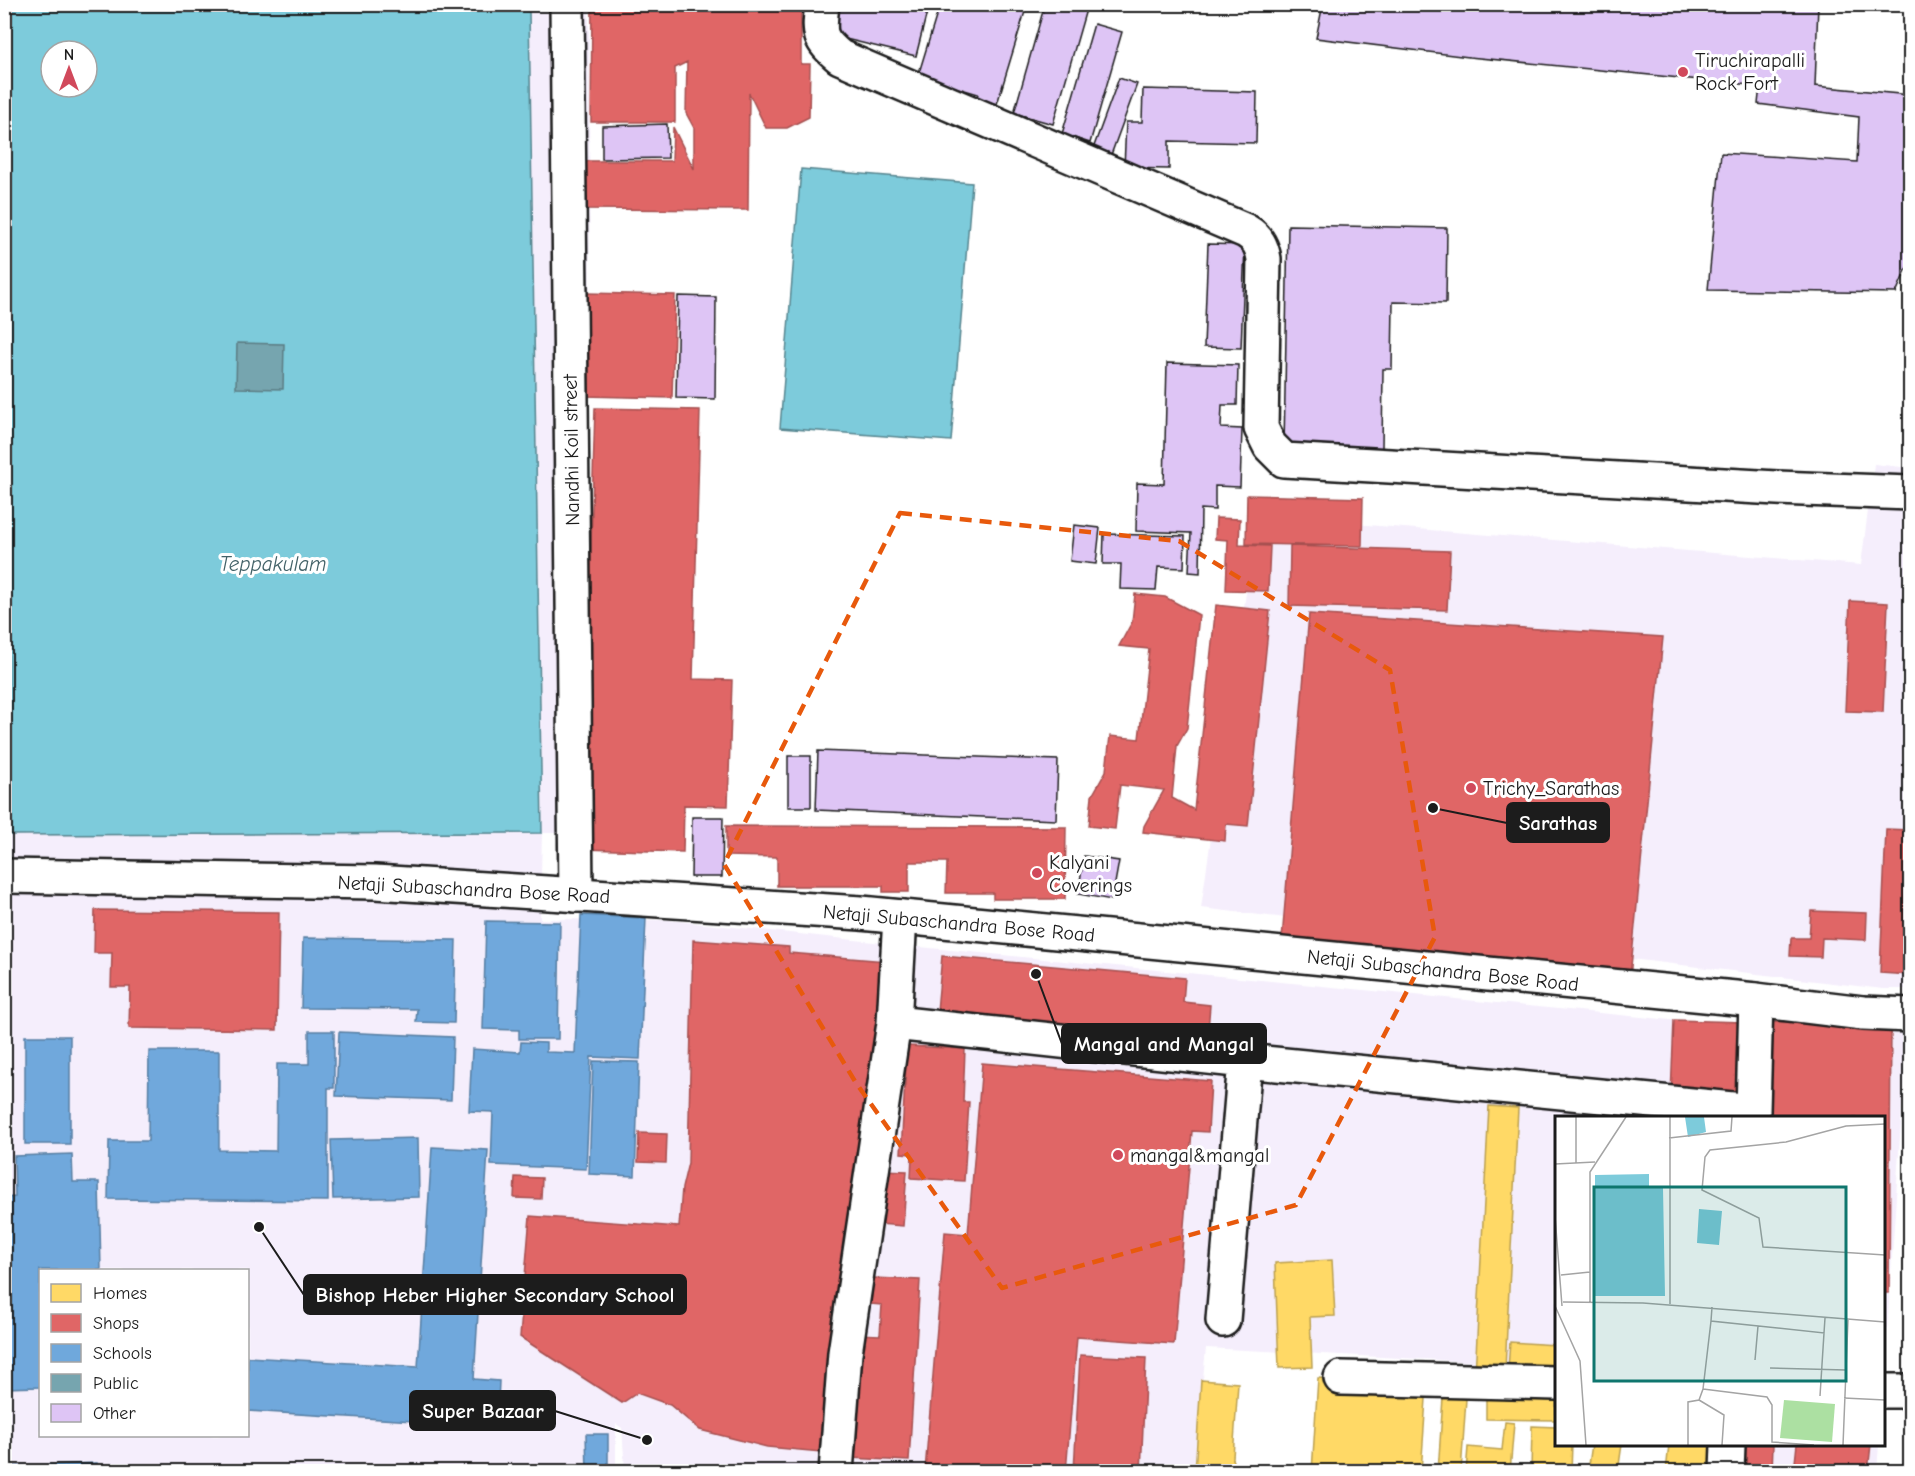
<svg xmlns="http://www.w3.org/2000/svg" width="1915" height="1476" viewBox="0 0 1915 1476" font-family="'Comic Neue',sans-serif">
<rect width="100%" height="100%" fill="#fff"/>
<filter id="ink" filterUnits="userSpaceOnUse"><feTurbulence type="fractalNoise" baseFrequency=".0167" numOctaves="2"/><feDisplacementMap in="SourceGraphic" scale="12" xChannelSelector="R" yChannelSelector="G"/><feConvolveMatrix kernelMatrix="1 2 1 2 8 2 1 2 1" color-interpolation-filters="sRGB"/></filter>
<g filter="url(#ink)">
<!-- built -->
<path fill="#f5eefc" fill-rule="evenodd" d="M 529,5 L 589,5 L 591,833 L 542,833 L 540,919 L 668,920 L 920,947 L 1744,1027 L 1907,1032 L 1884,1377 L 1884,1118 L 1556,1118 L 1556,1366 L 1206,1348 L 1194,1471 L 625,1471 L 622,1428 L 616,1424 L 616,1471 L 5,1471 L 4,781 L 10,835 L 542,833 ZM 40,1270 L 248,1270 L 248,1436 L 40,1436 Z
M 1874,464 L 1910,468 L 1910,989 L 1883,989 L 1201,908 L 1257,516 L 1861,565 Z
M 1718,1445 L 1879,1445 L 1877,1471 L 1716,1472 Z"/>
<!-- water -->
<path fill="#7dcbdb" stroke="#56858f" stroke-width="1.5" fill-rule="evenodd" d="M 428,4 L 529,11 L 542,833 L 9,835 L 7,5 ZM 51,51 L 87,51 L 87,87 L 51,87 Z
M 801,169 L 972,183 L 951,441 L 780,428 Z"/>
<!-- homes -->
<path fill="#ffd966" stroke="#bba050" stroke-width="1.5" d="M 1489,1106 L 1518,1108 L 1505,1369 L 1508,1369 L 1510,1342 L 1556,1345 L 1556,1379 L 1475,1375 Z
M 1332,1260 L 1335,1316 L 1310,1317 L 1312,1367 L 1279,1368 L 1275,1263 Z
M 1318,1378 L 1427,1384 L 1421,1472 L 1312,1472 Z
M 1201,1380 L 1238,1383 L 1232,1472 L 1195,1472 Z
M 1444,1383 L 1467,1384 L 1461,1472 L 1438,1472 Z
M 1486,1385 L 1556,1387 L 1556,1420 L 1486,1419 Z
M 1505,1422 L 1514,1423 L 1510,1472 L 1466,1472 L 1468,1447 L 1502,1450 Z
M 1532,1426 L 1556,1427 L 1556,1444 L 1572,1444 L 1571,1472 L 1531,1472 Z
M 1592,1444 L 1622,1444 L 1618,1472 L 1588,1472 Z
M 1669,1444 L 1713,1444 L 1710,1472 L 1666,1472 Z"/>
<!-- shops -->
<path fill="#e06666" stroke="#a55050" stroke-width="1.5" d="M 592,4 L 801,4 L 801,64 L 810,64 L 809,117 L 787,128 L 766,128 L 749,93 L 748,210 L 582,209 L 583,161 L 672,161 L 673,127 L 694,169 L 694,128 L 686,113 L 687,62 L 675,68 L 675,122 L 591,122 Z
M 586,293 L 675,295 L 672,398 L 584,396 Z
M 595,408 L 700,410 L 693,679 L 732,680 L 728,806 L 684,805 L 683,852 L 582,849 Z
M 1247,495 L 1363,498 L 1362,546 L 1246,544 Z
M 1216,518 L 1240,519 L 1239,545 L 1270,546 L 1268,591 L 1226,590 L 1228,540 L 1215,539 Z
M 1290,546 L 1450,551 L 1447,610 L 1289,606 Z
M 1135,594 L 1165,597 L 1199,615 L 1187,728 L 1177,746 L 1172,798 L 1194,810 L 1216,605 L 1270,611 L 1248,826 L 1226,824 L 1225,841 L 1143,832 L 1144,826 L 1164,790 L 1120,785 L 1115,829 L 1089,826 L 1092,796 L 1106,771 L 1110,736 L 1139,739 L 1149,649 L 1119,646 L 1132,622 Z
M 1850,601 L 1888,603 L 1883,712 L 1845,711 Z
M 1309,614 L 1663,637 L 1630,977 L 1282,939 Z
M 1908,681 L 1910,681 L 1910,725 L 1905,725 Z
M 726,826 L 1066,827 L 1065,899 L 993,899 L 993,893 L 946,893 L 947,862 L 909,862 L 909,892 L 883,892 L 883,886 L 777,886 L 777,857 L 726,856 Z
M 1886,829 L 1910,830 L 1910,975 L 1880,973 Z
M 95,910 L 279,912 L 277,1030 L 129,1028 L 130,987 L 111,987 L 112,953 L 94,953 Z
M 1811,911 L 1867,913 L 1866,940 L 1822,938 L 1821,957 L 1790,956 L 1791,938 L 1809,938 Z
M 693,940 L 789,947 L 789,953 L 886,961 L 832,1453 L 767,1447 L 700,1430 L 670,1405 L 637,1393 L 622,1403 L 520,1337 L 530,1216 L 679,1227 L 682,1188 L 688,1163 Z
M 942,956 L 1185,978 L 1183,1002 L 1210,1005 L 1208,1030 L 1163,1026 L 1161,1043 L 936,1022 Z
M 1674,1020 L 1743,1022 L 1741,1098 L 1671,1096 Z
M 1763,1022 L 1891,1023 L 1889,1293 L 1884,1293 L 1884,1118 L 1762,1118 Z
M 907,1046 L 965,1049 L 963,1102 L 969,1102 L 964,1181 L 911,1178 L 912,1154 L 901,1153 Z
M 982,1063 L 1211,1081 L 1208,1132 L 1192,1131 L 1174,1344 L 1077,1337 L 1066,1472 L 925,1471 L 945,1232 L 968,1234 Z
M 639,1133 L 667,1134 L 666,1163 L 638,1162 Z
M 881,1170 L 907,1171 L 903,1226 L 879,1224 Z
M 515,1177 L 542,1178 L 541,1199 L 514,1198 Z
M 873,1278 L 920,1280 L 909,1461 L 850,1458 L 857,1334 L 880,1335 L 882,1305 L 871,1304 Z
M 1080,1355 L 1146,1358 L 1141,1472 L 1074,1472 Z
M 1733,1444 L 1773,1444 L 1772,1472 L 1732,1472 Z
M 1797,1444 L 1871,1444 L 1868,1472 L 1794,1472 Z"/>
<!-- schools -->
<path fill="#6fa8dc" stroke="#567ea2" stroke-width="1.5" d="M 581,915 L 646,918 L 640,1059 L 591,1057 L 586,1169 L 491,1165 L 493,1112 L 469,1111 L 472,1049 L 520,1052 L 521,1042 L 546,1043 L 546,1052 L 575,1053 Z
M 486,921 L 560,922 L 558,1039 L 519,1039 L 519,1030 L 483,1029 Z
M 303,938 L 456,940 L 454,1023 L 416,1022 L 417,1009 L 301,1008 Z
M 309,1031 L 334,1031 L 334,1088 L 328,1088 L 328,1201 L 108,1199 L 109,1141 L 148,1141 L 149,1051 L 219,1051 L 219,1150 L 276,1151 L 277,1064 L 309,1064 Z
M 339,1032 L 453,1037 L 451,1100 L 336,1096 Z
M 25,1036 L 70,1036 L 70,1144 L 25,1144 Z
M 593,1061 L 639,1062 L 635,1176 L 589,1174 Z
M 418,1138 L 419,1197 L 333,1199 L 331,1140 Z
M 432,1147 L 488,1150 L 474,1379 L 499,1381 L 497,1426 L 248,1411 L 248,1357 L 418,1367 Z
M 72,1154 L 73,1182 L 99,1182 L 101,1270 L 40,1270 L 40,1387 L 4,1388 L 4,1198 L 15,1197 L 14,1156 Z
M 586,1434 L 608,1434 L 608,1472 L 587,1472 Z
M 97,1463 L 97,1472 L 5,1472 L 5,1467 Z"/>
<!-- public -->
<path fill="#76a5af" stroke="#5b7c83" stroke-width="1.5" d="M 237,343 L 284,344 L 283,389 L 236,388 Z"/>
<!-- building -->
<path fill="#dec5f5" stroke="#1c1c1c" stroke-width="1.5" d="M 833,4 L 929,4 L 916,56 L 825,34 Z
M 940,4 L 1027,5 L 997,104 L 976,98 L 978,94 L 918,76 Z
M 1045,4 L 1081,4 L 1087,6 L 1053,124 L 1014,113 Z
M 1323,4 L 1818,4 L 1815,86 L 1910,95 L 1910,261 L 1896,293 L 1708,290 L 1721,153 L 1857,162 L 1859,117 L 1758,104 L 1760,86 L 1469,57 L 1316,38 Z
M 1094,24 L 1122,32 L 1090,143 L 1062,134 Z
M 1119,78 L 1137,84 L 1108,163 L 1090,157 Z
M 1143,89 L 1257,92 L 1256,143 L 1169,141 L 1169,169 L 1124,168 L 1126,122 L 1142,122 Z
M 667,124 L 668,158 L 602,159 L 602,126 Z
M 1288,225 L 1447,228 L 1446,303 L 1393,302 L 1392,369 L 1383,369 L 1382,448 L 1284,447 Z
M 1208,244 L 1245,245 L 1241,348 L 1204,347 Z
M 678,296 L 716,297 L 715,399 L 676,398 Z
M 1167,363 L 1238,365 L 1237,405 L 1222,405 L 1221,428 L 1242,429 L 1240,487 L 1215,486 L 1215,510 L 1201,509 L 1200,573 L 1189,572 L 1191,533 L 1136,531 L 1137,483 L 1164,484 Z
M 1074,525 L 1100,528 L 1096,564 L 1070,561 Z
M 1104,534 L 1185,536 L 1184,568 L 1158,567 L 1156,590 L 1120,589 L 1121,564 L 1103,564 Z
M 818,751 L 1058,760 L 1056,820 L 816,810 Z
M 788,756 L 811,756 L 811,807 L 788,807 Z
M 692,817 L 723,817 L 722,877 L 691,877 Z
M 1084,856 L 1119,861 L 1112,900 L 1078,894 Z"/>
<g fill="none" stroke-linecap="round" stroke-linejoin="round">
<!-- minor casing -->
<g stroke="#1c1c1c" stroke-width="38">
<path id="minor" d="M 822,4 C 819,33 817,38 840,57 L 1246,231 C 1258,238 1262,247 1264,259 L 1261,428 L 1270,446 L 1284,460 L 1777,488 L 1910,493
M 900,917 L 894,1023 L 1245,1061 L 1753,1111 L 1756,1000
M 1223,1320 L 1245,1061
M 1341,1378 L 1556,1383
M 1884,1391 L 1910,1391
M 836,1472 L 845,1353 L 894,1023
M 1727,1472 L 1728,1444"/>
</g>
<!-- tertiary casing -->
<g stroke="#1c1c1c" stroke-width="38">
<path id="tertiary" d="M 567,4 L 576,895"/>
</g>
<!-- secondary casing -->
<g stroke="#1c1c1c" stroke-width="38">
<path id="secondary" d="M 4,876 L 375,882 L 861,913 L 1756,1000 L 1863,1013 L 1910,1015"/>
</g>
<!-- minor -->
<use href="#minor" stroke="#fff" stroke-width="33"/>
<!-- tertiary -->
<use href="#tertiary" stroke="#fff" stroke-width="33"/>
<!-- secondary -->
<use href="#secondary" stroke="#fff" stroke-width="33"/>
</g>
</g>
<!-- marked area -->
<path fill="none" stroke="#e8590c" stroke-width="4.5" stroke-dasharray="12 8" stroke-linejoin="round" d="M 900,513 L 1179,541 L 1390,670 L 1435,937 L 1296,1205 L 1002,1288 L 856,1083 L 724,864 Z"/>
<!-- markers -->
<g fill="#d1495b" stroke="#fff" stroke-width="2">
<circle cx="1683" cy="72" r="6"/>
<circle cx="1471" cy="788" r="6"/>
<circle cx="1037" cy="873" r="6"/>
<circle cx="1118" cy="1155" r="6"/>
</g>
<g text-anchor="middle" stroke-width="6" stroke-linejoin="round" paint-order="stroke">
<!-- poi labels -->
<g font-size="20" fill="#1c1c1c" stroke="#fff" text-anchor="start">
<text x="1695" y="67">Tiruchirapalli<tspan x="1695" dy="23">Rock Fort</tspan></text>
<text x="1483" y="795">Trichy_Sarathas</text>
<text x="1049" y="869">Kalyani<tspan x="1049" dy="23">Coverings</tspan></text>
<text x="1130" y="1162">mangal&amp;mangal</text>
</g>
<!-- street labels -->
<g font-size="20" fill="#1c1c1c" stroke="#fff">
<text transform="translate(571 450) rotate(-91)" y="7">Nandhi Koil street</text>
<text transform="translate(474 889) rotate(3)" y="7">Netaji Subaschandra Bose Road</text>
<text transform="translate(959 923) rotate(5)" y="7">Netaji Subaschandra Bose Road</text>
<text transform="translate(1443 970) rotate(6)" y="7">Netaji Subaschandra Bose Road</text>
</g>
<!-- water labels -->
<g font-size="21" font-style="italic" fill="#436268" stroke="#fff">
<text x="273" y="571">Teppakulam</text>
</g>
</g>
<!-- overview -->
<g transform="translate(1555 1116)">
<rect width="330" height="330" fill="#fff"/>
<path d="M 229,284 L 280,288 L 277,326 L 225,322 Z" fill="#ace0a2"/>
<path d="M 130,1 L 149,1 L 151,16 L 133,21 ZM 94,58 L 94,71 L 108,72 L 110,180 L 40,180 L 40,59 ZM 144,93 L 167,95 L 164,129 L 142,127 Z" fill="#7dcbdb"/>
<path fill="none" stroke="#a4a4a4" stroke-width="1.5" d="M 21,1 L 21,47M 115,1 L 115,188M 330,8 L 291,10 L 231,26 L 155,34 L 150,41 L 147,74 L 204,102 L 208,131 L 330,139M 114,22 L 176,15 L 177,1M 0,48 L 40,46M 0,100 L 7,190M 6,159 L 35,156M 0,163 L 0,187M 8,186 L 88,187 L 330,206M 35,186 L 35,56 L 71,1M 0,190 L 25,245 L 31,329M 157,191 L 156,205 L 269,217 L 270,202M 200,244 L 203,210M 215,252 L 291,254M 148,273 L 212,281 L 217,289 L 217,326 L 259,329M 265,280 L 269,217M 289,282 L 330,284M 144,284 L 169,299 L 167,329M 133,329 L 133,286 L 144,284 L 148,273 L 156,205M 288,329 L 293,204"/>
<path fill="#0f766e" fill-opacity="0.15" stroke="#0f766e" stroke-width="3" d="M 39,71 L 291,71 L 291,265 L 39,265 Z"/>
<rect width="330" height="330" fill="none" stroke="#1c1c1c" stroke-width="3"/>
</g>
<!-- callouts -->
<path fill="none" stroke="#1c1c1c" stroke-width="2" d="M1433 808L1507 823M1036 974L1062 1044M259 1227L304 1295M647 1440L555 1411"/>
<g fill="#1c1c1c" stroke="#fff" stroke-width="2">
<circle cx="1433" cy="808" r="6"/>
<circle cx="1036" cy="974" r="6"/>
<circle cx="259" cy="1227" r="6"/>
<circle cx="647" cy="1440" r="6"/>
</g>
<g fill="#1c1c1c" stroke="#1c1c1c" stroke-width="2">
<rect x="1507" y="803" width="102" height="39" rx="6"/>
<rect x="1062" y="1024" width="204" height="39" rx="6"/>
<rect x="304" y="1275" width="382" height="39" rx="6"/>
<rect x="410" y="1391" width="145" height="39" rx="6"/>
</g>
<g font-size="21" text-anchor="middle" font-weight="bold" fill="#fff">
<text x="1558" y="830">Sarathas</text>
<text x="1164" y="1051">Mangal and Mangal</text>
<text x="495" y="1302">Bishop Heber Higher Secondary School</text>
<text x="483" y="1418">Super Bazaar</text>
</g>
<!-- margin -->
<rect width="1915" height="1476" fill="none" stroke="#fff" stroke-width="24"/>
<rect x="12" y="12" width="1891" height="1452" fill="none" stroke="#1c1c1c" stroke-width="2" filter="url(#ink)"/>
<!-- legend -->
<rect x="39" y="1269" width="210" height="168" fill="#ffffff" stroke="#a4a4a4" stroke-width="1.5"/>
<rect x="51" y="1284" width="30" height="18" fill="#ffd966" stroke="#a4a4a4" stroke-width="1.5"/>
<text x="93" y="1299" font-size="18" fill="#1c1c1c">Homes</text>
<rect x="51" y="1314" width="30" height="18" fill="#e06666" stroke="#a4a4a4" stroke-width="1.5"/>
<text x="93" y="1329" font-size="18" fill="#1c1c1c">Shops</text>
<rect x="51" y="1344" width="30" height="18" fill="#6fa8dc" stroke="#a4a4a4" stroke-width="1.5"/>
<text x="93" y="1359" font-size="18" fill="#1c1c1c">Schools</text>
<rect x="51" y="1374" width="30" height="18" fill="#76a5af" stroke="#a4a4a4" stroke-width="1.5"/>
<text x="93" y="1389" font-size="18" fill="#1c1c1c">Public</text>
<rect x="51" y="1404" width="30" height="18" fill="#dec5f5" stroke="#a4a4a4" stroke-width="1.5"/>
<text x="93" y="1419" font-size="18" fill="#1c1c1c">Other</text>
<!-- north arrow -->
<g transform="translate(69 69)"><circle r="28" fill="#ffffff" stroke="#a4a4a4" stroke-width="1.5"/>
<path d="M0-4.5L10 22L0 15L-10 22Z" fill="#d1495b"/>
<text y="-9" font-size="16" font-weight="bold" text-anchor="middle" fill="#1c1c1c">N</text>
</g>
</svg>
